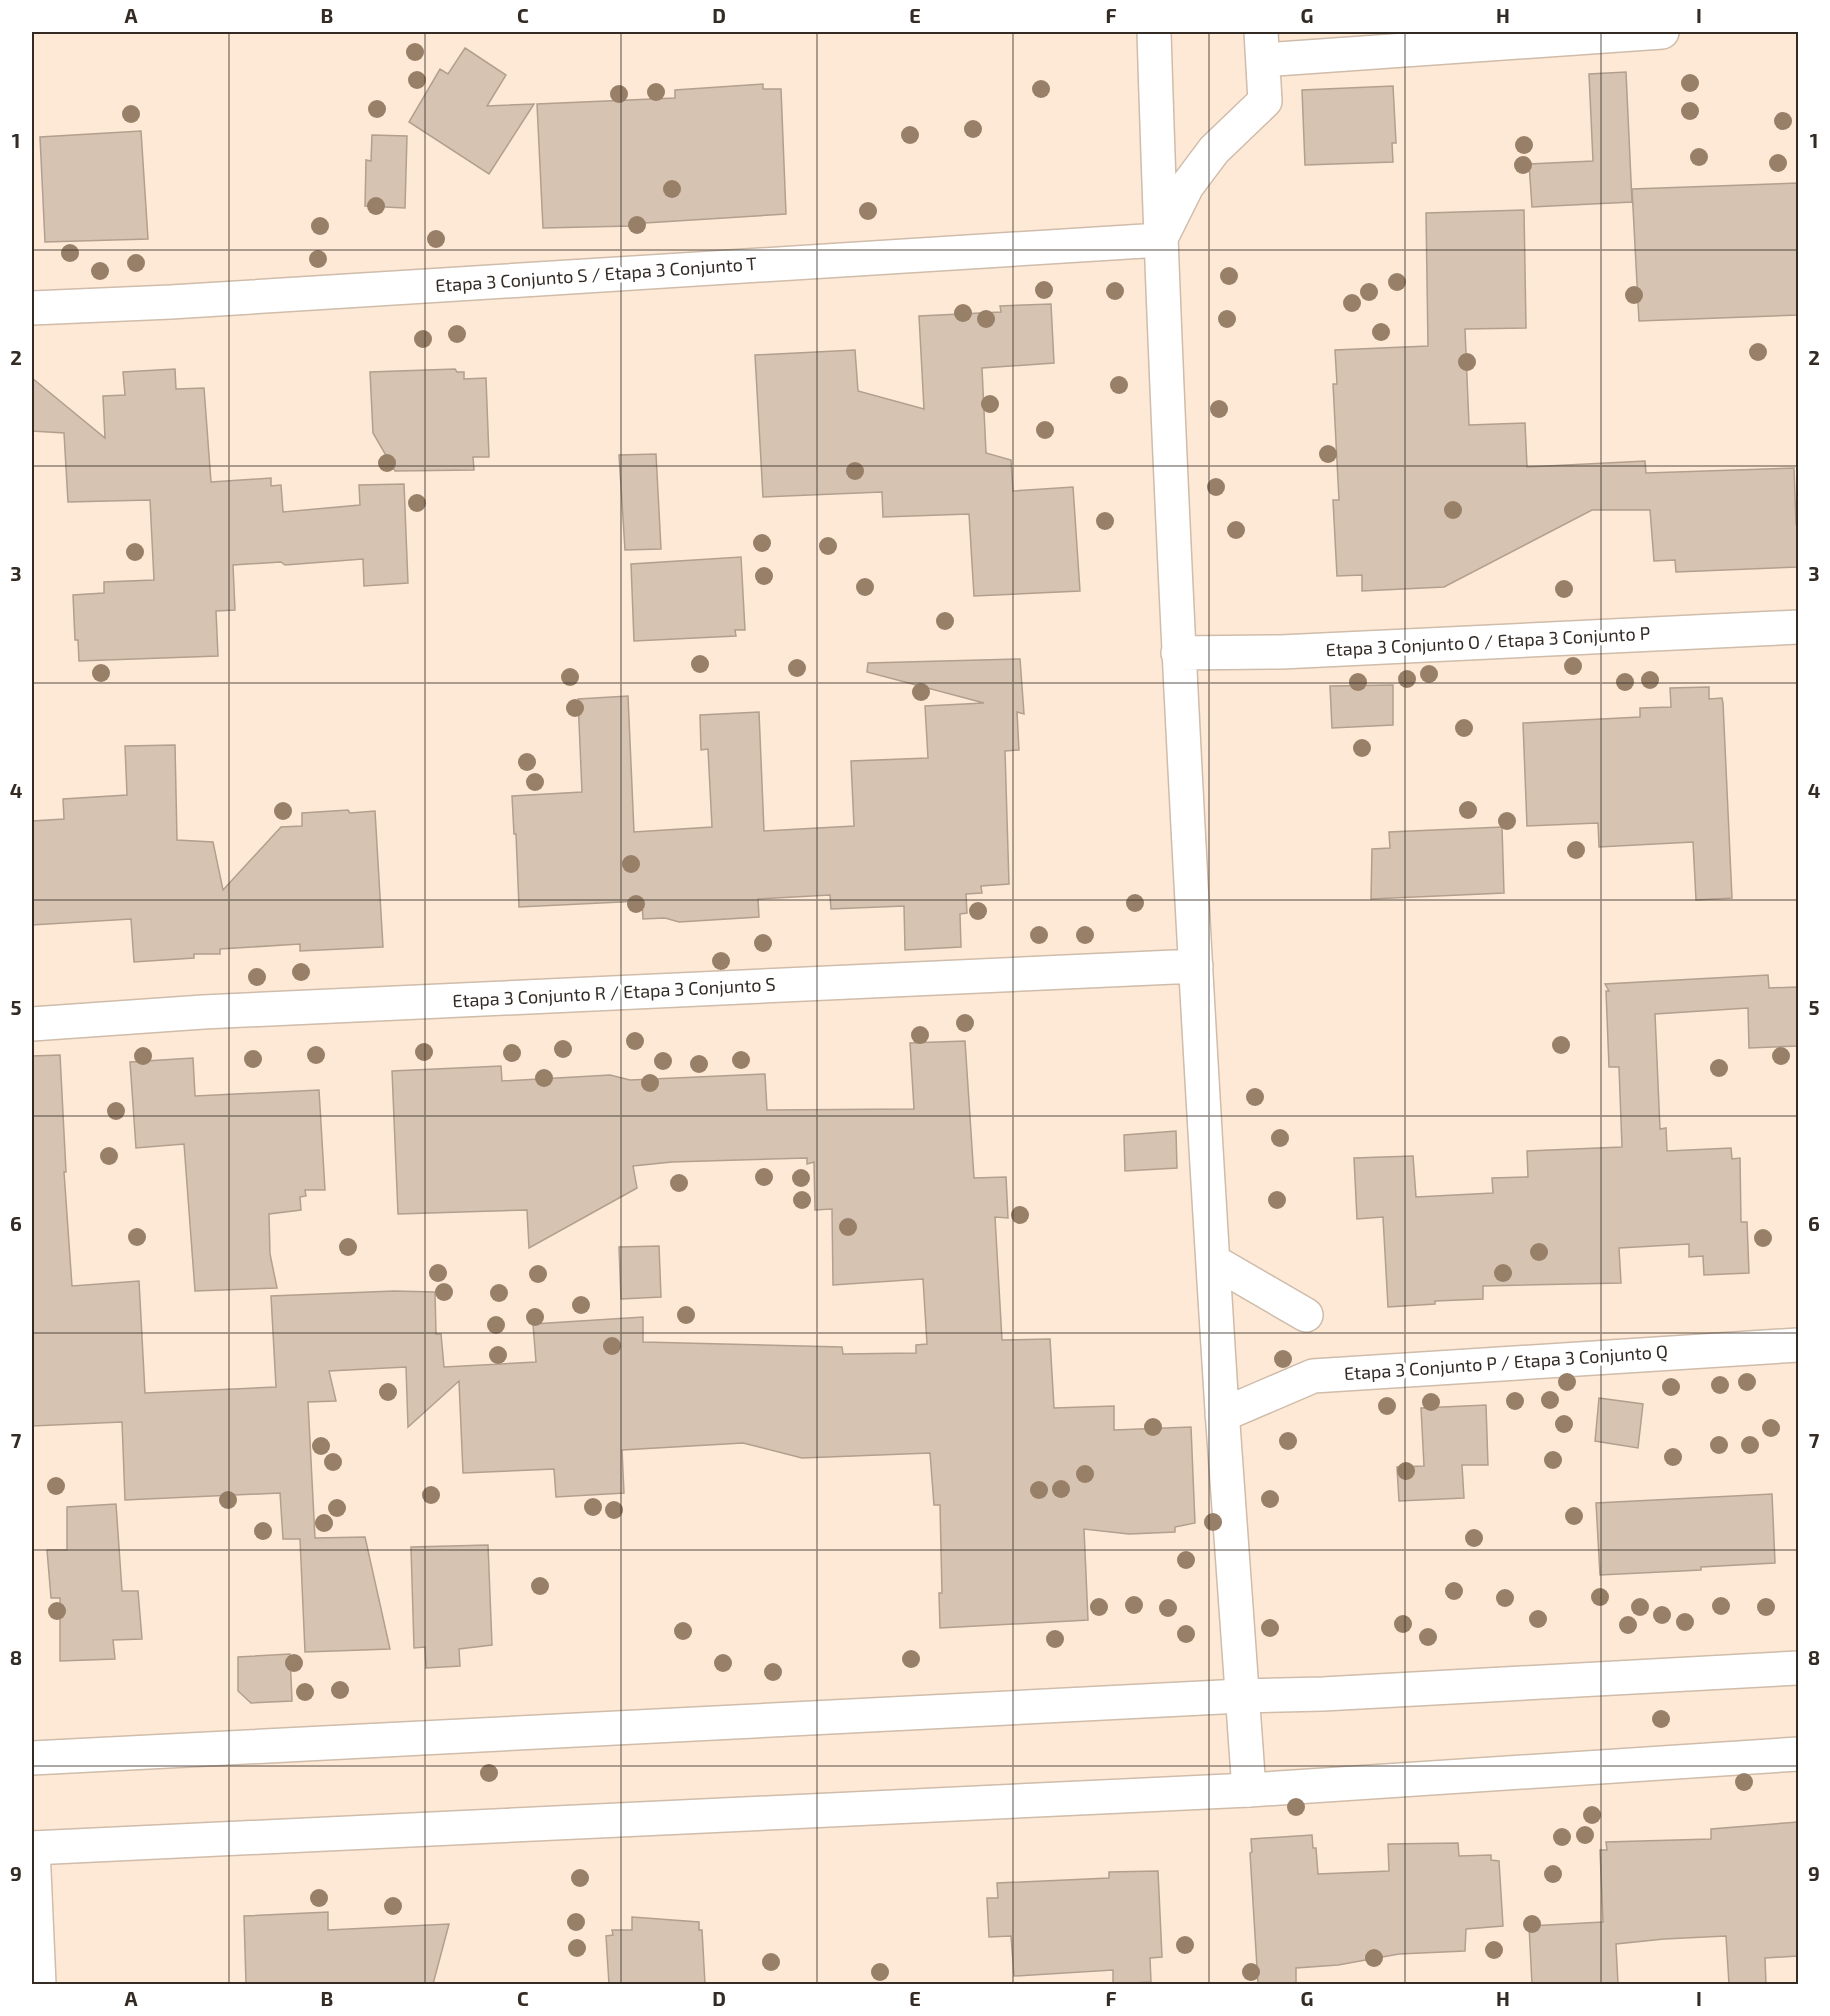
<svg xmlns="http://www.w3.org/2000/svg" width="1830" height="2016" viewBox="0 0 1830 2016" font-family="'Exo 2',sans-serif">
<rect width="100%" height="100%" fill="#fee9d7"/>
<!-- building -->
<path fill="#d7c3b2" stroke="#b29f8e" stroke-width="1.5" d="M 465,48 L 506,75 L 487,106 L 534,104 L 489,174 L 409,122 L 440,69 L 448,74 Z
M 1626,72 L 1632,202 L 1532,207 L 1529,164 L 1593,161 L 1589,74 Z
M 763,84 L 763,89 L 781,89 L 786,214 L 629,224 L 630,226 L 543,228 L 537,104 L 675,98 L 675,90 Z
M 1393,86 L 1396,143 L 1392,143 L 1393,162 L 1305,165 L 1302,90 Z
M 141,131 L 148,239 L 45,242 L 40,137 Z
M 372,135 L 407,136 L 405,208 L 365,206 L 366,160 L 371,161 Z
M 1798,183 L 1798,315 L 1639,321 L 1632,189 Z
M 1524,210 L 1526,328 L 1465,329 L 1469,425 L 1525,423 L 1527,467 L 1645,461 L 1646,473 L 1794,468 L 1796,524 L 1798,523 L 1798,567 L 1676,572 L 1675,560 L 1654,561 L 1650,510 L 1592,510 L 1444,587 L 1362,591 L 1362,575 L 1337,576 L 1333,500 L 1339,500 L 1333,384 L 1337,384 L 1335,350 L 1428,346 L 1426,213 Z
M 1051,304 L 1054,363 L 982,368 L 986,453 L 1011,460 L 1013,491 L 1073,487 L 1080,591 L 974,596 L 969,514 L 883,517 L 882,492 L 763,497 L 755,355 L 855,350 L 858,391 L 924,409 L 919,316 L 1001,312 L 1000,306 Z
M 175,369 L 176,389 L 204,388 L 211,482 L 271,478 L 271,486 L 281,485 L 283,512 L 360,505 L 359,485 L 404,484 L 408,583 L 364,586 L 363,559 L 285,565 L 281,562 L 233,565 L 235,610 L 216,611 L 218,656 L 79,661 L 78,640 L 75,640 L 73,595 L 104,593 L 104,582 L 154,580 L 150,500 L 68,502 L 64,433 L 32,431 L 32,378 L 105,438 L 103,396 L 125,395 L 123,372 Z
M 455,369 L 457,372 L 464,372 L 464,379 L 486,378 L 489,457 L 473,457 L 474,470 L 395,471 L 373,433 L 370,372 Z
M 656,454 L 661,549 L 625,550 L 619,455 Z
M 741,557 L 745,630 L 735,630 L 736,636 L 634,641 L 631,564 Z
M 1020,659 L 1024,714 L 1017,712 L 1019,750 L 1005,751 L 1009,884 L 981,886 L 982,893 L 966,894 L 967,913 L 960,914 L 961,947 L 905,950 L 904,906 L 831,909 L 830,895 L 758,899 L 759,917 L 679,922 L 665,918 L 643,919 L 642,901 L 519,907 L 516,834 L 514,834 L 512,796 L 582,792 L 578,699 L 628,696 L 634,832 L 712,827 L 708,749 L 701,750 L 700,715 L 759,712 L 764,831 L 854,826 L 851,761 L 928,758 L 925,706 L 984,703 L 867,672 L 868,663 Z
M 1393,685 L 1393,725 L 1332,728 L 1330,686 Z
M 1709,687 L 1709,699 L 1722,698 L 1723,703 L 1732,898 L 1696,900 L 1693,842 L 1599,847 L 1598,823 L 1527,826 L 1523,723 L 1640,717 L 1640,708 L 1671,707 L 1670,688 Z
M 175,745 L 177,840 L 213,842 L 223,890 L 281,827 L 302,826 L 302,813 L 348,810 L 350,813 L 375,811 L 383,947 L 300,951 L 300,944 L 220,949 L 220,954 L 194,954 L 194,958 L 134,962 L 131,919 L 32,925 L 32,821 L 64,819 L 63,799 L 127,795 L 125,746 Z
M 1502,827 L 1504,893 L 1371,899 L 1372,849 L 1390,848 L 1389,832 Z
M 1768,975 L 1769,988 L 1798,987 L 1798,1046 L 1749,1048 L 1748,1008 L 1655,1014 L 1660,1129 L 1666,1128 L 1667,1151 L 1731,1148 L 1732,1159 L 1740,1158 L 1741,1222 L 1747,1222 L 1749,1273 L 1704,1275 L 1703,1256 L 1689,1257 L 1689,1244 L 1619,1248 L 1621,1283 L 1483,1286 L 1483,1299 L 1435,1301 L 1435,1304 L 1388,1307 L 1383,1217 L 1357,1219 L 1354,1158 L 1413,1156 L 1416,1197 L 1493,1193 L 1492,1178 L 1528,1177 L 1527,1151 L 1622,1147 L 1619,1067 L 1609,1067 L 1606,991 L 1609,991 L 1605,984 Z
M 965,1041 L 974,1178 L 1006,1177 L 1008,1218 L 995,1217 L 1002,1340 L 1050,1339 L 1054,1408 L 1114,1406 L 1114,1430 L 1191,1427 L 1195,1523 L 1175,1527 L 1175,1532 L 1129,1534 L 1084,1529 L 1088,1620 L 940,1628 L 939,1593 L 942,1593 L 940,1505 L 934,1505 L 930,1453 L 802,1458 L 743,1443 L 622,1450 L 624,1493 L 556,1497 L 554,1469 L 463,1473 L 459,1381 L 408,1427 L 406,1367 L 329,1371 L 336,1401 L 308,1402 L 315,1538 L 365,1537 L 390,1649 L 305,1652 L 300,1539 L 283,1539 L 280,1493 L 125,1500 L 122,1422 L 32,1426 L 32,1056 L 60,1055 L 66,1172 L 64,1172 L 72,1286 L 139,1281 L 145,1393 L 276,1387 L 271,1296 L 394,1291 L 435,1292 L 436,1334 L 441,1334 L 444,1367 L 536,1362 L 533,1324 L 643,1317 L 643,1342 L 842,1347 L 843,1354 L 916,1353 L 916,1345 L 927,1344 L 923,1279 L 833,1285 L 832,1209 L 815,1210 L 814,1162 L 807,1164 L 807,1158 L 672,1162 L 633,1166 L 637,1188 L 529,1248 L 527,1210 L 398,1214 L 392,1071 L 501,1066 L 502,1081 L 610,1075 L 630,1080 L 765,1074 L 767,1110 L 914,1109 L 910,1043 Z
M 193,1058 L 195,1096 L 319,1090 L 325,1190 L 305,1190 L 306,1196 L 300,1197 L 301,1210 L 269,1214 L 270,1254 L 277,1288 L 195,1291 L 184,1144 L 136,1148 L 130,1062 Z
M 1176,1131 L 1177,1168 L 1125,1171 L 1124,1135 Z
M 659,1246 L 661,1297 L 621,1299 L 619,1247 Z
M 1599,1398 L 1643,1404 L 1638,1448 L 1595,1441 Z
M 1486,1405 L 1488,1465 L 1462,1465 L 1464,1498 L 1399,1501 L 1397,1467 L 1424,1466 L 1421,1408 Z
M 1772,1494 L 1775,1563 L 1701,1567 L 1701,1570 L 1600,1575 L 1596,1503 Z
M 116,1504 L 122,1591 L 138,1591 L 142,1639 L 113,1640 L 115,1659 L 60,1661 L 60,1598 L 51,1598 L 47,1550 L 67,1550 L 67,1507 Z
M 488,1545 L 492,1645 L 459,1649 L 460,1666 L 426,1668 L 425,1647 L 414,1648 L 411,1547 Z
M 290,1654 L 292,1701 L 251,1703 L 238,1691 L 238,1657 Z
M 1798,1822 L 1798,1956 L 1765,1958 L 1766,1984 L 1729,1984 L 1726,1936 L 1664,1939 L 1616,1944 L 1618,1984 L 1532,1984 L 1529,1926 L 1603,1922 L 1600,1850 L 1607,1850 L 1606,1842 L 1711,1839 L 1711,1829 Z
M 1312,1835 L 1313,1848 L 1316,1848 L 1318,1874 L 1389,1871 L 1388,1844 L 1458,1843 L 1459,1856 L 1491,1855 L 1491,1860 L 1499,1861 L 1503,1926 L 1466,1929 L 1465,1951 L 1399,1954 L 1338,1965 L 1296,1968 L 1296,1984 L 1258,1984 L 1250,1853 L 1252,1852 L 1251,1839 Z
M 1158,1871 L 1162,1957 L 1150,1958 L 1151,1982 L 1113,1984 L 1113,1970 L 1014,1976 L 1011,1936 L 989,1937 L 987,1898 L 998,1898 L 997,1883 L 1109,1878 L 1109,1872 Z
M 328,1912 L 328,1930 L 449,1924 L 433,1984 L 246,1984 L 244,1916 Z
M 632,1917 L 699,1922 L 699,1930 L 702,1930 L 705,1984 L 609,1984 L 606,1936 L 613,1935 L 612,1930 L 632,1930 Z"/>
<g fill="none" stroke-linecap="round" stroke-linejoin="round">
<!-- street casing -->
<g stroke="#cfbcaa" stroke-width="36">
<path id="street" d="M 1154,32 C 1168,491 1193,951 1222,1410 C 1230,1537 1241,1663 1249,1790
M 1264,60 L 1662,32
M 32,308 L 171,302 L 1160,240 L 1187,186 L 1214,150 L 1265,101 L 1261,32
M 1178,653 L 1281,652 L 1798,627
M 32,1024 L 203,1012 L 1196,966
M 1213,1261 L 1306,1315
M 1222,1415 L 1313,1376 L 1798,1345
M 33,1848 L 39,1984"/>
</g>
<!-- secondary casing -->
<g stroke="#cfbcaa" stroke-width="36">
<path id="secondary" d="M 32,1758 L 1241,1696 L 1323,1694 L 1798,1668
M 32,1848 L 1249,1790 L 1798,1754"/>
</g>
<!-- street -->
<use href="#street" stroke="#fff" stroke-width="33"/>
<!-- secondary -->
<use href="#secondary" stroke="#fff" stroke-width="33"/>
</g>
<!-- trees -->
<g fill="#977f68">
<circle cx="415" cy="52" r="9"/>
<circle cx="417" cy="80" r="9"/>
<circle cx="1690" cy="83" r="9"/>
<circle cx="1041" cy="89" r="9"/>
<circle cx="656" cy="92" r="9"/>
<circle cx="619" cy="94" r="9"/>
<circle cx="377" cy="109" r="9"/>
<circle cx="1690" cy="111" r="9"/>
<circle cx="131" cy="114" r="9"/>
<circle cx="1783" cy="121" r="9"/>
<circle cx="973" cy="129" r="9"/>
<circle cx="910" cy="135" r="9"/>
<circle cx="1524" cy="145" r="9"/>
<circle cx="1699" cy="157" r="9"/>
<circle cx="1778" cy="163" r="9"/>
<circle cx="1523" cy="165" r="9"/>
<circle cx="672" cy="189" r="9"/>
<circle cx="376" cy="206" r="9"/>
<circle cx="868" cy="211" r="9"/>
<circle cx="637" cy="225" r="9"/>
<circle cx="320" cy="226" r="9"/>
<circle cx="436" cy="239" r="9"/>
<circle cx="70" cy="253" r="9"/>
<circle cx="318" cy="259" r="9"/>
<circle cx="136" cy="263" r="9"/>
<circle cx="100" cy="271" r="9"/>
<circle cx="1229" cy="276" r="9"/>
<circle cx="1397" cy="282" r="9"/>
<circle cx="1044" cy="290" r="9"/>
<circle cx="1115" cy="291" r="9"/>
<circle cx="1369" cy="292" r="9"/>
<circle cx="1634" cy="295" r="9"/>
<circle cx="1352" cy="303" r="9"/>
<circle cx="963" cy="313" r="9"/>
<circle cx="986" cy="319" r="9"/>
<circle cx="1227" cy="319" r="9"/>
<circle cx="1381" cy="332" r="9"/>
<circle cx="457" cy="334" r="9"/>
<circle cx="423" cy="339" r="9"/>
<circle cx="1758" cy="352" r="9"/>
<circle cx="1467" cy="362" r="9"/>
<circle cx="1119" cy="385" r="9"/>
<circle cx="990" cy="404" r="9"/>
<circle cx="1219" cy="409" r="9"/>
<circle cx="1045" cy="430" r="9"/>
<circle cx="1328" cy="454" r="9"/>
<circle cx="387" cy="463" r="9"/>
<circle cx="855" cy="471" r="9"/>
<circle cx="1216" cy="487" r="9"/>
<circle cx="417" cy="503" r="9"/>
<circle cx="1453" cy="510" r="9"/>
<circle cx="1105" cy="521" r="9"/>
<circle cx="1236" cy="530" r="9"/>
<circle cx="762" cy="543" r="9"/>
<circle cx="828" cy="546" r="9"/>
<circle cx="135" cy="552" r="9"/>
<circle cx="764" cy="576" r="9"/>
<circle cx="865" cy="587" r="9"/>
<circle cx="1564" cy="589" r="9"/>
<circle cx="945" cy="621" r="9"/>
<circle cx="700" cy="664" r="9"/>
<circle cx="1573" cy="666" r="9"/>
<circle cx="797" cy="668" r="9"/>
<circle cx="101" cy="673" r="9"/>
<circle cx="1429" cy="674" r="9"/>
<circle cx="570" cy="677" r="9"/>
<circle cx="1407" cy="679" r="9"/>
<circle cx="1650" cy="680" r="9"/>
<circle cx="1358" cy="682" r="9"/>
<circle cx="1625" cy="682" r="9"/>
<circle cx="921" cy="692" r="9"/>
<circle cx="575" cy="708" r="9"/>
<circle cx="1464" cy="728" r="9"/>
<circle cx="1362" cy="748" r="9"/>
<circle cx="527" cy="762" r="9"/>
<circle cx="535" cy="782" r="9"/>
<circle cx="1468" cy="810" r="9"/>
<circle cx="283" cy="811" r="9"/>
<circle cx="1507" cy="821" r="9"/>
<circle cx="1576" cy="850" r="9"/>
<circle cx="631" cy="864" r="9"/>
<circle cx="1135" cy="903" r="9"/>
<circle cx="636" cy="904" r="9"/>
<circle cx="978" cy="911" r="9"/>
<circle cx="1039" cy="935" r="9"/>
<circle cx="1085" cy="935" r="9"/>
<circle cx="763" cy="943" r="9"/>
<circle cx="721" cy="961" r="9"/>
<circle cx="301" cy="972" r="9"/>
<circle cx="257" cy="977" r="9"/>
<circle cx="965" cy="1023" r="9"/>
<circle cx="920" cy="1035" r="9"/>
<circle cx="635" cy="1041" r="9"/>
<circle cx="1561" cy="1045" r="9"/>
<circle cx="563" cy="1049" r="9"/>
<circle cx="424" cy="1052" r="9"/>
<circle cx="512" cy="1053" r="9"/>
<circle cx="316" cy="1055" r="9"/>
<circle cx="143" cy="1056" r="9"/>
<circle cx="1781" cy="1056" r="9"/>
<circle cx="253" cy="1059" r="9"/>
<circle cx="741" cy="1060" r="9"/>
<circle cx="663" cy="1061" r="9"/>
<circle cx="699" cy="1064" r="9"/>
<circle cx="1719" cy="1068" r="9"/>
<circle cx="544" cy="1078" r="9"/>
<circle cx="650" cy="1083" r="9"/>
<circle cx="1255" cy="1097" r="9"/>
<circle cx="116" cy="1111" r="9"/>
<circle cx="1280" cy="1138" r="9"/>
<circle cx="109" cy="1156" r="9"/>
<circle cx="764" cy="1177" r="9"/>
<circle cx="801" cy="1178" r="9"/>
<circle cx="679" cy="1183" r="9"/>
<circle cx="802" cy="1200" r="9"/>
<circle cx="1277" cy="1200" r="9"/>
<circle cx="1020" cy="1215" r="9"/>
<circle cx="848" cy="1227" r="9"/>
<circle cx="137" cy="1237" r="9"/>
<circle cx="1763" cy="1238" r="9"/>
<circle cx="348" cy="1247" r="9"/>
<circle cx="1539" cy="1252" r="9"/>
<circle cx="438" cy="1273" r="9"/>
<circle cx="1503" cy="1273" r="9"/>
<circle cx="538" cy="1274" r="9"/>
<circle cx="444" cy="1292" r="9"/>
<circle cx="499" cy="1293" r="9"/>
<circle cx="581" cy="1305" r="9"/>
<circle cx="686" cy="1315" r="9"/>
<circle cx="535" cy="1317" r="9"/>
<circle cx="496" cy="1325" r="9"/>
<circle cx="612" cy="1346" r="9"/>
<circle cx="498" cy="1355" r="9"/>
<circle cx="1283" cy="1359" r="9"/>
<circle cx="1567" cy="1382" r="9"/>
<circle cx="1747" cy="1382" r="9"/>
<circle cx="1720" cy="1385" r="9"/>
<circle cx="1671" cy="1387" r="9"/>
<circle cx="388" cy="1392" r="9"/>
<circle cx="1550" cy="1400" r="9"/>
<circle cx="1515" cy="1401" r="9"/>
<circle cx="1431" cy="1402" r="9"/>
<circle cx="1387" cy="1406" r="9"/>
<circle cx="1564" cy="1424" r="9"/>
<circle cx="1153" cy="1427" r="9"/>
<circle cx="1771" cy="1428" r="9"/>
<circle cx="1288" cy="1441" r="9"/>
<circle cx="1719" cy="1445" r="9"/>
<circle cx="1750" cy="1445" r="9"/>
<circle cx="321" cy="1446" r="9"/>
<circle cx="1673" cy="1457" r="9"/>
<circle cx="1553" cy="1460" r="9"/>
<circle cx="333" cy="1462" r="9"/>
<circle cx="1406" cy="1471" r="9"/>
<circle cx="1085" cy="1474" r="9"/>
<circle cx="56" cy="1486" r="9"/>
<circle cx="1061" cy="1489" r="9"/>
<circle cx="1039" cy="1490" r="9"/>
<circle cx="431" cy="1495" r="9"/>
<circle cx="1270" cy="1499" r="9"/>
<circle cx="228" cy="1500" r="9"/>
<circle cx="593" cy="1507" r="9"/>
<circle cx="337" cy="1508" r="9"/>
<circle cx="614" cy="1510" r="9"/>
<circle cx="1574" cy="1516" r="9"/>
<circle cx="1213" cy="1522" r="9"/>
<circle cx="324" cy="1523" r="9"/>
<circle cx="263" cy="1531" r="9"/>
<circle cx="1474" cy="1538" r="9"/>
<circle cx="1186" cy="1560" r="9"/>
<circle cx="540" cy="1586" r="9"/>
<circle cx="1454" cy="1591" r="9"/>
<circle cx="1600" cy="1597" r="9"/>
<circle cx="1505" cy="1598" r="9"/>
<circle cx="1134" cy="1605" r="9"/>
<circle cx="1721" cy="1606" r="9"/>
<circle cx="1099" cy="1607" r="9"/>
<circle cx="1640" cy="1607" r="9"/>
<circle cx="1766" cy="1607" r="9"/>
<circle cx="1168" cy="1608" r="9"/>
<circle cx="57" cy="1611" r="9"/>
<circle cx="1662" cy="1615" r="9"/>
<circle cx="1538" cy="1619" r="9"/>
<circle cx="1685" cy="1622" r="9"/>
<circle cx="1403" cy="1624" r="9"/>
<circle cx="1628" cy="1625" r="9"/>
<circle cx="1270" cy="1628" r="9"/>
<circle cx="683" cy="1631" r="9"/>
<circle cx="1186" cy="1634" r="9"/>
<circle cx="1428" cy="1637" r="9"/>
<circle cx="1055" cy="1639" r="9"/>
<circle cx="911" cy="1659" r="9"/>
<circle cx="294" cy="1663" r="9"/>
<circle cx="723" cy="1663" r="9"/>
<circle cx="773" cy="1672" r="9"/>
<circle cx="340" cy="1690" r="9"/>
<circle cx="305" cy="1692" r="9"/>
<circle cx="1661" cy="1719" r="9"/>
<circle cx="489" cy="1773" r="9"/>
<circle cx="1744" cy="1782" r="9"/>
<circle cx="1296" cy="1807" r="9"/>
<circle cx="1592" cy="1815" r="9"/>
<circle cx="1585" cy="1835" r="9"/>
<circle cx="1562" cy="1837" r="9"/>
<circle cx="1553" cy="1874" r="9"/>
<circle cx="580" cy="1878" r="9"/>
<circle cx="319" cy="1898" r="9"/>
<circle cx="393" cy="1906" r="9"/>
<circle cx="576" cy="1922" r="9"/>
<circle cx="1532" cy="1924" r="9"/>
<circle cx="1185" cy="1945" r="9"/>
<circle cx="577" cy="1948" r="9"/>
<circle cx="1494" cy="1950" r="9"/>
<circle cx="1374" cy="1958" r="9"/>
<circle cx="771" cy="1962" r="9"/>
<circle cx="880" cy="1972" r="9"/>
<circle cx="1251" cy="1972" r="9"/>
</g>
<!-- grid -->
<path fill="none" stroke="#332b24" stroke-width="1.5" stroke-opacity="0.55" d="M 229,32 L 229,1984M 425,32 L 425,1984M 621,32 L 621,1984M 817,32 L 817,1984M 1013,32 L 1013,1984M 1209,32 L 1209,1984M 1405,32 L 1405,1984M 1601,32 L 1601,1984M 32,250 L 1798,250M 32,466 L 1798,466M 32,683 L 1798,683M 32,900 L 1798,900M 32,1116 L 1798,1116M 32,1333 L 1798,1333M 32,1550 L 1798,1550M 32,1766 L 1798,1766"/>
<g text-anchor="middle" stroke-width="6" stroke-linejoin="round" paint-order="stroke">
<!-- street labels -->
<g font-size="18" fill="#332b24" stroke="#fff">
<text transform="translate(596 275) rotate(-4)" y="6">Etapa 3 Conjunto S / Etapa 3 Conjunto T</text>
<text transform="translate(1488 642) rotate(-3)" y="6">Etapa 3 Conjunto O / Etapa 3 Conjunto P</text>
<text transform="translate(614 993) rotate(-3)" y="6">Etapa 3 Conjunto R / Etapa 3 Conjunto S</text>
<text transform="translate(1506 1363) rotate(-4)" y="6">Etapa 3 Conjunto P / Etapa 3 Conjunto Q</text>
</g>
</g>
<!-- border -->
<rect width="1830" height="2016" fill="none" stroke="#ffffff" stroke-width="66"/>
<rect x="33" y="33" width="1764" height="1950" fill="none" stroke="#332b24" stroke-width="2"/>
<g font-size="20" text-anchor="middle" font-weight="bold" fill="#332b24">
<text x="131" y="23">A</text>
<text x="327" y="23">B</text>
<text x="523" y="23">C</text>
<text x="719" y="23">D</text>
<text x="915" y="23">E</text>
<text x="1111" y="23">F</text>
<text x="1307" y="23">G</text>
<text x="1503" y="23">H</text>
<text x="1699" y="23">I</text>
<text x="16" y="148">1</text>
<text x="1814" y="148">1</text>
<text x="16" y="365">2</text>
<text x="1814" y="365">2</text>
<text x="16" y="581">3</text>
<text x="1814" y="581">3</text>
<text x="16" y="798">4</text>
<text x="1814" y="798">4</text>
<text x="16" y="1015">5</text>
<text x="1814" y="1015">5</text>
<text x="16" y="1231">6</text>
<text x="1814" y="1231">6</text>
<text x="16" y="1448">7</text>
<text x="1814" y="1448">7</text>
<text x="16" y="1665">8</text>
<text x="1814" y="1665">8</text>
<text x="16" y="1881">9</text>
<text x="1814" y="1881">9</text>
<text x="131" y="2006">A</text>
<text x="327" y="2006">B</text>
<text x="523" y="2006">C</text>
<text x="719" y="2006">D</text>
<text x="915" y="2006">E</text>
<text x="1111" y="2006">F</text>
<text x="1307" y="2006">G</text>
<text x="1503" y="2006">H</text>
<text x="1699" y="2006">I</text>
</g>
</svg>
